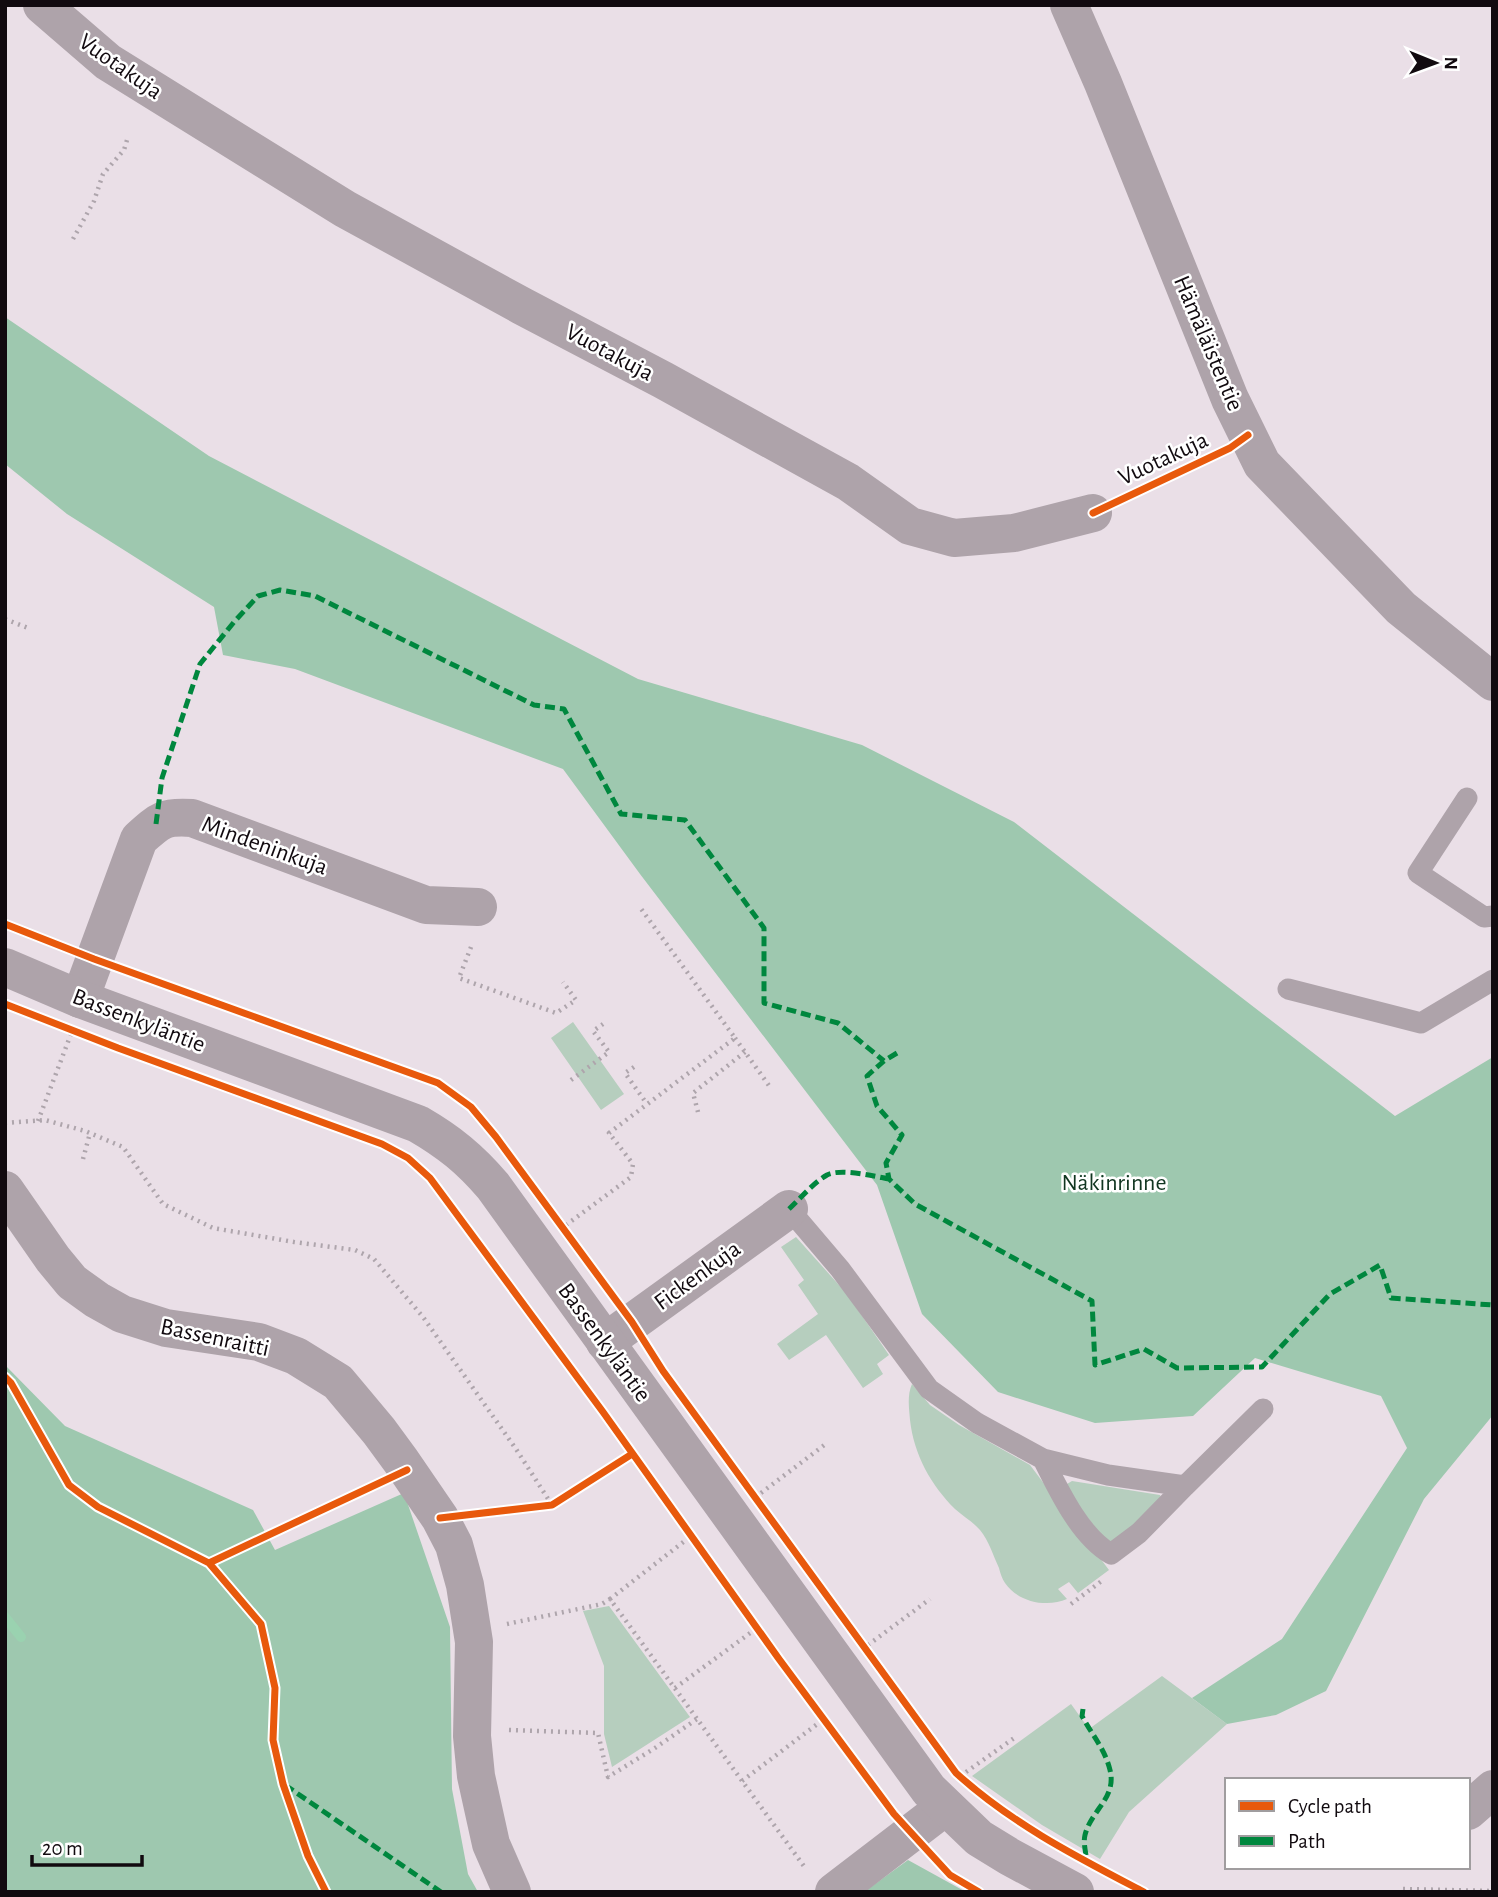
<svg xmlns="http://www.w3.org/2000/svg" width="1498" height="1897" viewBox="0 0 1498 1897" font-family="'Alegreya Sans',sans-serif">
<rect width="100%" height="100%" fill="#eadfe7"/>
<!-- green -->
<path fill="#b6cebe" d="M 573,1022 L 624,1094 L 601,1110 L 551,1038 Z
M 796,1237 L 847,1294 L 889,1355 L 877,1364 L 883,1374 L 863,1388 L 826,1335 L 789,1360 L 777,1344 L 818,1314 L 798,1285 L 804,1280 L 781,1247 Z
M 912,1384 L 930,1405 L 959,1425 L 1030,1465 L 1109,1570 L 1078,1593 L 1069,1582 L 1058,1589 L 1067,1599 C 1047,1608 1018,1602 1005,1583 C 1002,1579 1000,1572 999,1568 C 993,1555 989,1541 980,1530 C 973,1522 963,1516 955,1509 C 931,1485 914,1455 910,1420 C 909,1408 907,1395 912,1384 Z
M 1072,1481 L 1160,1495 L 1164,1504 L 1108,1544 L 1067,1491 L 1067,1484 Z
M 609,1606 L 690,1717 L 612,1767 L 604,1734 L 604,1666 L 583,1611 Z
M 1162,1676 L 1227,1724 L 1129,1812 L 1100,1859 L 1042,1825 L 972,1776 L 1071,1704 L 1089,1729 Z"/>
<!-- forest -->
<path fill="#9ec8af" d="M 5,317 L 209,456 L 638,679 L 862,745 L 1014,822 L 1395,1116 L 1493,1057 L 1493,1415 L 1424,1499 L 1326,1691 L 1276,1715 L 1227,1724 L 1192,1698 L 1282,1639 L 1407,1448 L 1381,1396 L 1255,1358 L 1193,1416 L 1095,1423 L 998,1392 L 922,1314 L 877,1185 L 640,874 L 563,769 L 295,669 L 223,655 L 214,607 L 67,514 L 5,464 Z
M 5,1365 L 65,1426 L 253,1510 L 275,1550 L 404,1493 L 450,1627 L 452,1789 L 468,1874 L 478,1892 L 5,1892 Z
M 908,1860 L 966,1892 L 864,1892 Z"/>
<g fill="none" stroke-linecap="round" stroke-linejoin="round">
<!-- stream -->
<path stroke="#9ad2b0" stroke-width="10" d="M 5,1617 L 21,1637"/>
<!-- path -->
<path stroke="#aea5ac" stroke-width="4.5" stroke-dasharray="2 5" stroke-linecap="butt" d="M 73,239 L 94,201 L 103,174 L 124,150 L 127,140
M 5,619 L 28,628
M 471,947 L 459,978 L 556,1013 L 576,1000 L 563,982
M 735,1038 L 770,1087
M 634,1067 L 625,1073 L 647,1104
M 571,1080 L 609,1052 L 593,1031 L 603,1024
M 698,1112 L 693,1093 L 745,1052
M 38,1121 L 71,1034
M 5,1123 L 45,1120 L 85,1131 L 123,1147 L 163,1204 L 213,1228 L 294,1242 L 355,1250 L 374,1259 L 423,1317 L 516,1449 L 552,1505
M 83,1159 L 90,1133
M 566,1225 L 631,1177 L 633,1164 L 609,1133 L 735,1038 L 639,906
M 761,1493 L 827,1443
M 610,1599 L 691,1536
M 1071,1604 L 1103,1580
M 507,1624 L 602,1604 L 610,1599 L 806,1869
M 868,1645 L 930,1599
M 675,1688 L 757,1628
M 509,1730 L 598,1733 L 608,1777 L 655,1748 L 697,1719
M 966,1772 L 1017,1736
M 742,1781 L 824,1719
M 1403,1889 L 1493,1891"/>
<!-- service -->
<path stroke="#aea3aa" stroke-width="21" d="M 1467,798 L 1418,873 L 1484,917 L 1493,916
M 1288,989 L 1421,1023 L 1493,980
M 789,1209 L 840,1269 L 929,1389 L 977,1423 L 1043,1459 L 1108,1475 L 1185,1486 L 1263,1409
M 1043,1459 C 1059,1491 1080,1536 1111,1554 L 1139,1533 L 1185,1486"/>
<!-- minor -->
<path stroke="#aea3aa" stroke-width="38" d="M 42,5 L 108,62 L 345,209 L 522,306 L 663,380 L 848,482 L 910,526 L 954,538 L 1014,533 L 1093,513
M 1069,5 L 1103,83 L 1230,399 L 1262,464 L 1401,608 L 1493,682
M 80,999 L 139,839 C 160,820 164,816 192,818 L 426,905 L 478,907
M 5,1190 L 53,1259 L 72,1282 L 97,1300 L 122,1314 L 166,1328 L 259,1342 L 296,1356 L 338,1382 L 379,1431 L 401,1461 L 440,1518 L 454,1545 L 465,1585 L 474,1642 L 472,1736 L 476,1776 L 491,1844 L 512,1892
M 605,1342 L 789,1209
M 1468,1811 L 1493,1789
M 834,1892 L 945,1807"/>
<!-- tertiary -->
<path stroke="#aea3aa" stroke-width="38" d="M 5,967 L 80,999 L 418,1124 C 449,1142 470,1159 493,1186 L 929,1790 L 979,1838 L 1010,1857 L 1075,1892"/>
<!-- quiet -->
<path stroke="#00873e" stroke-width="5" stroke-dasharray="10 5" stroke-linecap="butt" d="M 156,824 L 162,778 L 200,664 L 234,622 L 258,596 L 280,590 L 315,596 L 534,705 L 564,709 L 621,814 L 685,820 L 764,928 L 764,1003 L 838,1023 L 884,1061
M 897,1053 L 884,1061 L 867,1076 L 877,1106 L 902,1135 L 886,1163 L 889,1179 L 915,1204 L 1092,1301 L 1095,1365 L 1144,1349 L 1177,1368 L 1262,1367 L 1330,1294 L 1380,1265 L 1391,1298 L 1493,1305
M 789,1209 C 801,1198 813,1183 827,1175 C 841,1168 873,1176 889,1179
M 1083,1709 L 1082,1716 C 1092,1735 1105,1749 1110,1770 C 1117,1798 1091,1810 1085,1835 C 1083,1843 1086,1853 1087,1862
M 285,1785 L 441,1892"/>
<!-- cycleway casing -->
<g stroke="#fff" stroke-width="11">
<path id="cycleway" d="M 1093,513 L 1230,448 L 1248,435
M 5,924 L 94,959 L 438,1083 L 471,1107 L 496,1137 L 632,1322 L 663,1371 L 956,1773 C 1012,1824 1077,1857 1144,1892
M 5,1004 L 118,1048 L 382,1144 L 408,1158 L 430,1178 L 603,1412 L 779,1659 L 894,1814 L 950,1875 L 979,1892
M 5,1377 L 11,1383 L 69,1485 L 98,1507 L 209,1563 L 261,1624 L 275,1688 L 273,1740 L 283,1784 L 308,1856 L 326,1892
M 440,1518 L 552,1505 L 632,1454
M 209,1563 L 407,1470"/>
</g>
<!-- cycleway -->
<use href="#cycleway" stroke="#e8590c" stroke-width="7"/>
</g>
<g text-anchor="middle" stroke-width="5" stroke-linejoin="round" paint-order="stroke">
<!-- street labels -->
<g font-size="24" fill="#110a0f" stroke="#fff">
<text transform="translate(121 66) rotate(35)" y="8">Vuotakuja</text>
<text transform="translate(1209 343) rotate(67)" y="8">Hämäläistentie</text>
<text transform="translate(610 352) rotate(28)" y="8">Vuotakuja</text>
<text transform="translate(1163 458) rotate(-25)" y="8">Vuotakuja</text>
<text transform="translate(265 845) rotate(20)" y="8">Mindeninkuja</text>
<text transform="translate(139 1020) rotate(21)" y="8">Bassenkyläntie</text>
<text transform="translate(697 1275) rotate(-36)" y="8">Fickenkuja</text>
<text transform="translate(215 1337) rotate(12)" y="8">Bassenraitti</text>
<text transform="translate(605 1342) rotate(54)" y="8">Bassenkyläntie</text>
</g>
<!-- park labels -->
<g font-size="24" fill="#113621" stroke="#fff">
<text x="1114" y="1190">Näkinrinne</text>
</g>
</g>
<!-- border -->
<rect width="1498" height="1897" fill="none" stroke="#110a0f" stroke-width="14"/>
<!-- legend -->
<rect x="1225" y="1778" width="245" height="91" fill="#ffffff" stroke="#a09d9f" stroke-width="2"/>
<rect x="1239" y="1801" width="35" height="10" fill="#e8590c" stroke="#a09d9f" stroke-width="2"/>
<text x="1288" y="1813" font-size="21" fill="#110a0f">Cycle path</text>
<rect x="1239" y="1836" width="35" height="10" fill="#00873e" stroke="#a09d9f" stroke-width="2"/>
<text x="1288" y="1848" font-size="21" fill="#110a0f">Path</text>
<!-- north arrow -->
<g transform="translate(1435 63) rotate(91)" stroke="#ffffff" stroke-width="5" paint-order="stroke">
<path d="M0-5L12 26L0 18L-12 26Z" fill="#110a0f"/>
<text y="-10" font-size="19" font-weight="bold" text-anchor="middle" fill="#110a0f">N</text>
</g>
<!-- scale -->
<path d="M32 1855v10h110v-10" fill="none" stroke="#110a0f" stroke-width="3.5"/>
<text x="42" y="1855" font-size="21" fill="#110a0f" stroke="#ffffff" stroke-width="5" paint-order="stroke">20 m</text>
</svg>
